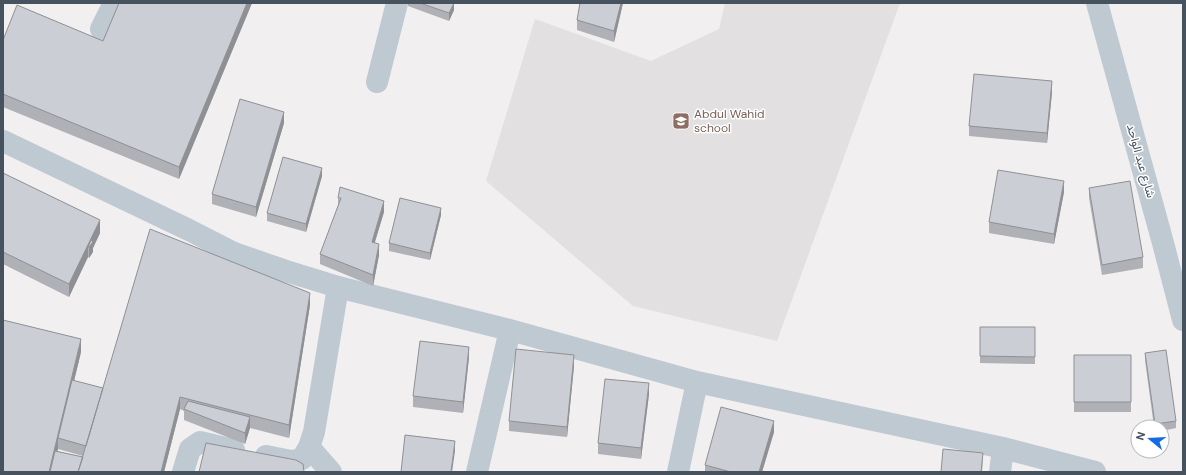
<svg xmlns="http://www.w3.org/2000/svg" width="1186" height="475" viewBox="0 0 1186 475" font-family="'DM Sans',Vazirmatn,sans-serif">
<rect width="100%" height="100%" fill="#f1efef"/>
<!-- education -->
<path fill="#e2e0e1" d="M 725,3 L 900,3 L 777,341 L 633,306 L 486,181 L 535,19 L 651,61 L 719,29 Z"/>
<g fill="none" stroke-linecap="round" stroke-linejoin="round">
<!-- minor -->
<path stroke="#bfc9d1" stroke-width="22" d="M 1097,3 L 1163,243 L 1183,320
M 101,29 L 114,3
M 377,82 L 397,3
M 3,141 L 189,230 L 234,253 L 286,271 L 338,287 L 510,330 L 697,382 L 1003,448 L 1095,472
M 309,447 L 331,472
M 266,456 L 291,461 L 302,459 L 309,447 L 314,432 L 338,287
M 183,472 L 190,449 L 200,442 L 234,450
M 477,472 L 510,330
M 678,472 L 697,382
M 1000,472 L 1003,448"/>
</g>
<!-- wall -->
<path fill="#afb1b6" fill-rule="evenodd" d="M 119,3 L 252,3 L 179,179 L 3,107 L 3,40 L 103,41 Z
M 408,3 L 454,3 L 454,10 L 449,21 L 408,6 Z
M 580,3 L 623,3 L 614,42 L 577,30 L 577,20 Z
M 1052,92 L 1047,143 L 969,136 L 969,126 Z
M 284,123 L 256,217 L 212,204 L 212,194 Z
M 3,173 L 100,233 L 93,248 L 93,252 L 89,258 L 88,257 L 69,297 L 3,264 Z
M 322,176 L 306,232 L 267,221 L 267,213 Z
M 1089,188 L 1143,257 L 1143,268 L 1102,275 L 1089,198 Z
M 1064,192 L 1054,244 L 989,233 L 989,222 Z
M 338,198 L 384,212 L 374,243 L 379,255 L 373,286 L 320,264 L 320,254 L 338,206 Z
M 441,215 L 430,260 L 389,251 L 389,243 Z
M 310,305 L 289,438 L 250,428 L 245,444 L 184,420 L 184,411 L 180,409 L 164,472 L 3,472 L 81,352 L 74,381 L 103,388 ZM 58,449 L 83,456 L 83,457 L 57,451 Z
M 980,327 L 1035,327 L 1035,364 L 980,363 Z
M 1145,353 L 1176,421 L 1176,428 L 1162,431 L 1162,427 L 1154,427 L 1145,360 Z
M 1074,355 L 1131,355 L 1131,412 L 1074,412 Z
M 469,357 L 463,413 L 413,407 L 413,396 Z
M 574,366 L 567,437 L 509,431 L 509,421 Z
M 649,394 L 641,459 L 598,454 L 598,443 Z
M 774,432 L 762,472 L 705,472 L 705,465 Z"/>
<!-- shaded-wall -->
<path fill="#8e9094" d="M 247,3 L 252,3 L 179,179 L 179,167 Z
M 454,3 L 454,10 L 449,21 L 449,13 Z
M 621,3 L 623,3 L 614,42 L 614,31 Z
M 1052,81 L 1052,92 L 1047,143 L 1047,133 Z
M 284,112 L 284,123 L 256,217 L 256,207 Z
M 322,168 L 322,176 L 306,232 L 306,224 Z
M 1064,181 L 1064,192 L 1054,244 L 1054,234 Z
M 384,201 L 384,212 L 372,252 L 372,242 Z
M 441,208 L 441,215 L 430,260 L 430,253 Z
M 100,220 L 100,233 L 93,248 L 93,252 L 89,258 L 89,247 L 88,247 L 88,257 L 69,297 L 69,284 Z
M 379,244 L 379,255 L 373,286 L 373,275 Z
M 310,293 L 310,305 L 289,438 L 289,425 Z
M 81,339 L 81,352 L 60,439 L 58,438 L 58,449 L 52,472 L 49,472 Z
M 469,347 L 469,357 L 463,413 L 463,402 Z
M 574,355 L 574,366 L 567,437 L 567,427 Z
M 649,383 L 649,394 L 641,459 L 641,448 Z
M 180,397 L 180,409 L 164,472 L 161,472 Z
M 250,417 L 250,428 L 245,444 L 245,433 Z
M 774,421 L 774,432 L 762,472 L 759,472 Z
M 455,441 L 455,451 L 452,472 L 451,472 Z
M 983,453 L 982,472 L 981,472 Z"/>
<!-- building -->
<path fill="#cbced4" stroke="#8e9094" d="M 119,3 L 247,3 L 179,167 L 3,94 L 3,40 L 17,5 L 103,41 Z
M 420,3 L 454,3 L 449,13 Z
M 580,3 L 621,3 L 614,31 L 577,20 Z
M 974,74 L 1052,81 L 1047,133 L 969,126 Z
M 240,99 L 284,112 L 256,207 L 212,194 Z
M 283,157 L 322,168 L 306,224 L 267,213 Z
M 998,170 L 1064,181 L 1054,234 L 989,222 Z
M 3,173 L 100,220 L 69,284 L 3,252 Z
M 1130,181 L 1143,257 L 1102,265 L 1089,188 Z
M 340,187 L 384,201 L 372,242 L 379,244 L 373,275 L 320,254 L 341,198 L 338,198 Z
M 400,198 L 441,208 L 430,253 L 389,243 Z
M 150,229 L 310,293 L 289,425 L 180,397 L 161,472 L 78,472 Z
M 91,240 L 93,242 L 89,247 L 88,247 Z
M 3,320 L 81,339 L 49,472 L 3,472 Z
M 980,327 L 1035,327 L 1035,357 L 980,356 Z
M 420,341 L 469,347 L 463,402 L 413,396 Z
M 516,349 L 574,355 L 567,427 L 509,421 Z
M 1166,350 L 1176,421 L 1155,424 L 1145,353 Z
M 1074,355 L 1131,355 L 1131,402 L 1074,402 Z
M 605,379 L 649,383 L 641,448 L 598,443 Z
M 72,380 L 103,388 L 86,446 L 58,438 Z
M 188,401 L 250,417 L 245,433 L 184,409 Z
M 721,407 L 774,421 L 759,472 L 731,472 L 705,465 Z
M 405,435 L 455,441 L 451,472 L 401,472 Z
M 206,443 L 296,460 L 303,464 L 304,472 L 199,472 Z
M 943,449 L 983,453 L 981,472 L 941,472 Z
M 55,451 L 83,457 L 78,472 L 50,472 Z"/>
<!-- icons -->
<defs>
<g id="school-square" transform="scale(0.9)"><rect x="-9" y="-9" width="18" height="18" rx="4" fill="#8d6e63" stroke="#fff"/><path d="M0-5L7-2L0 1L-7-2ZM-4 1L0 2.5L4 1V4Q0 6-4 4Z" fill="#fff"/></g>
</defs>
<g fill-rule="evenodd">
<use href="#school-square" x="681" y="121"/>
</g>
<g text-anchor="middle" stroke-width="3" stroke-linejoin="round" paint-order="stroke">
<!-- education labels -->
<g font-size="12" fill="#785e54" stroke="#fff" text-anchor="start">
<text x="694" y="118">Abdul Wahid<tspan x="694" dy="14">school</tspan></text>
</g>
<!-- street labels -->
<g font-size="12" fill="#46525d" stroke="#fff">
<text transform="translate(1141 161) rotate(74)" y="4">شارع عبد الواحد</text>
</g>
</g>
<!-- border -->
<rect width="1186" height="475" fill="none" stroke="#46525d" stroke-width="8"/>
<!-- north arrow -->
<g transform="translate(1150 439) rotate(288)"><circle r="19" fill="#ffffff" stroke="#b5babe"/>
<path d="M0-3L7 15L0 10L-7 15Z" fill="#146be6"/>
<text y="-6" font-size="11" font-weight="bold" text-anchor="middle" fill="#46525d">N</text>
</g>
</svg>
